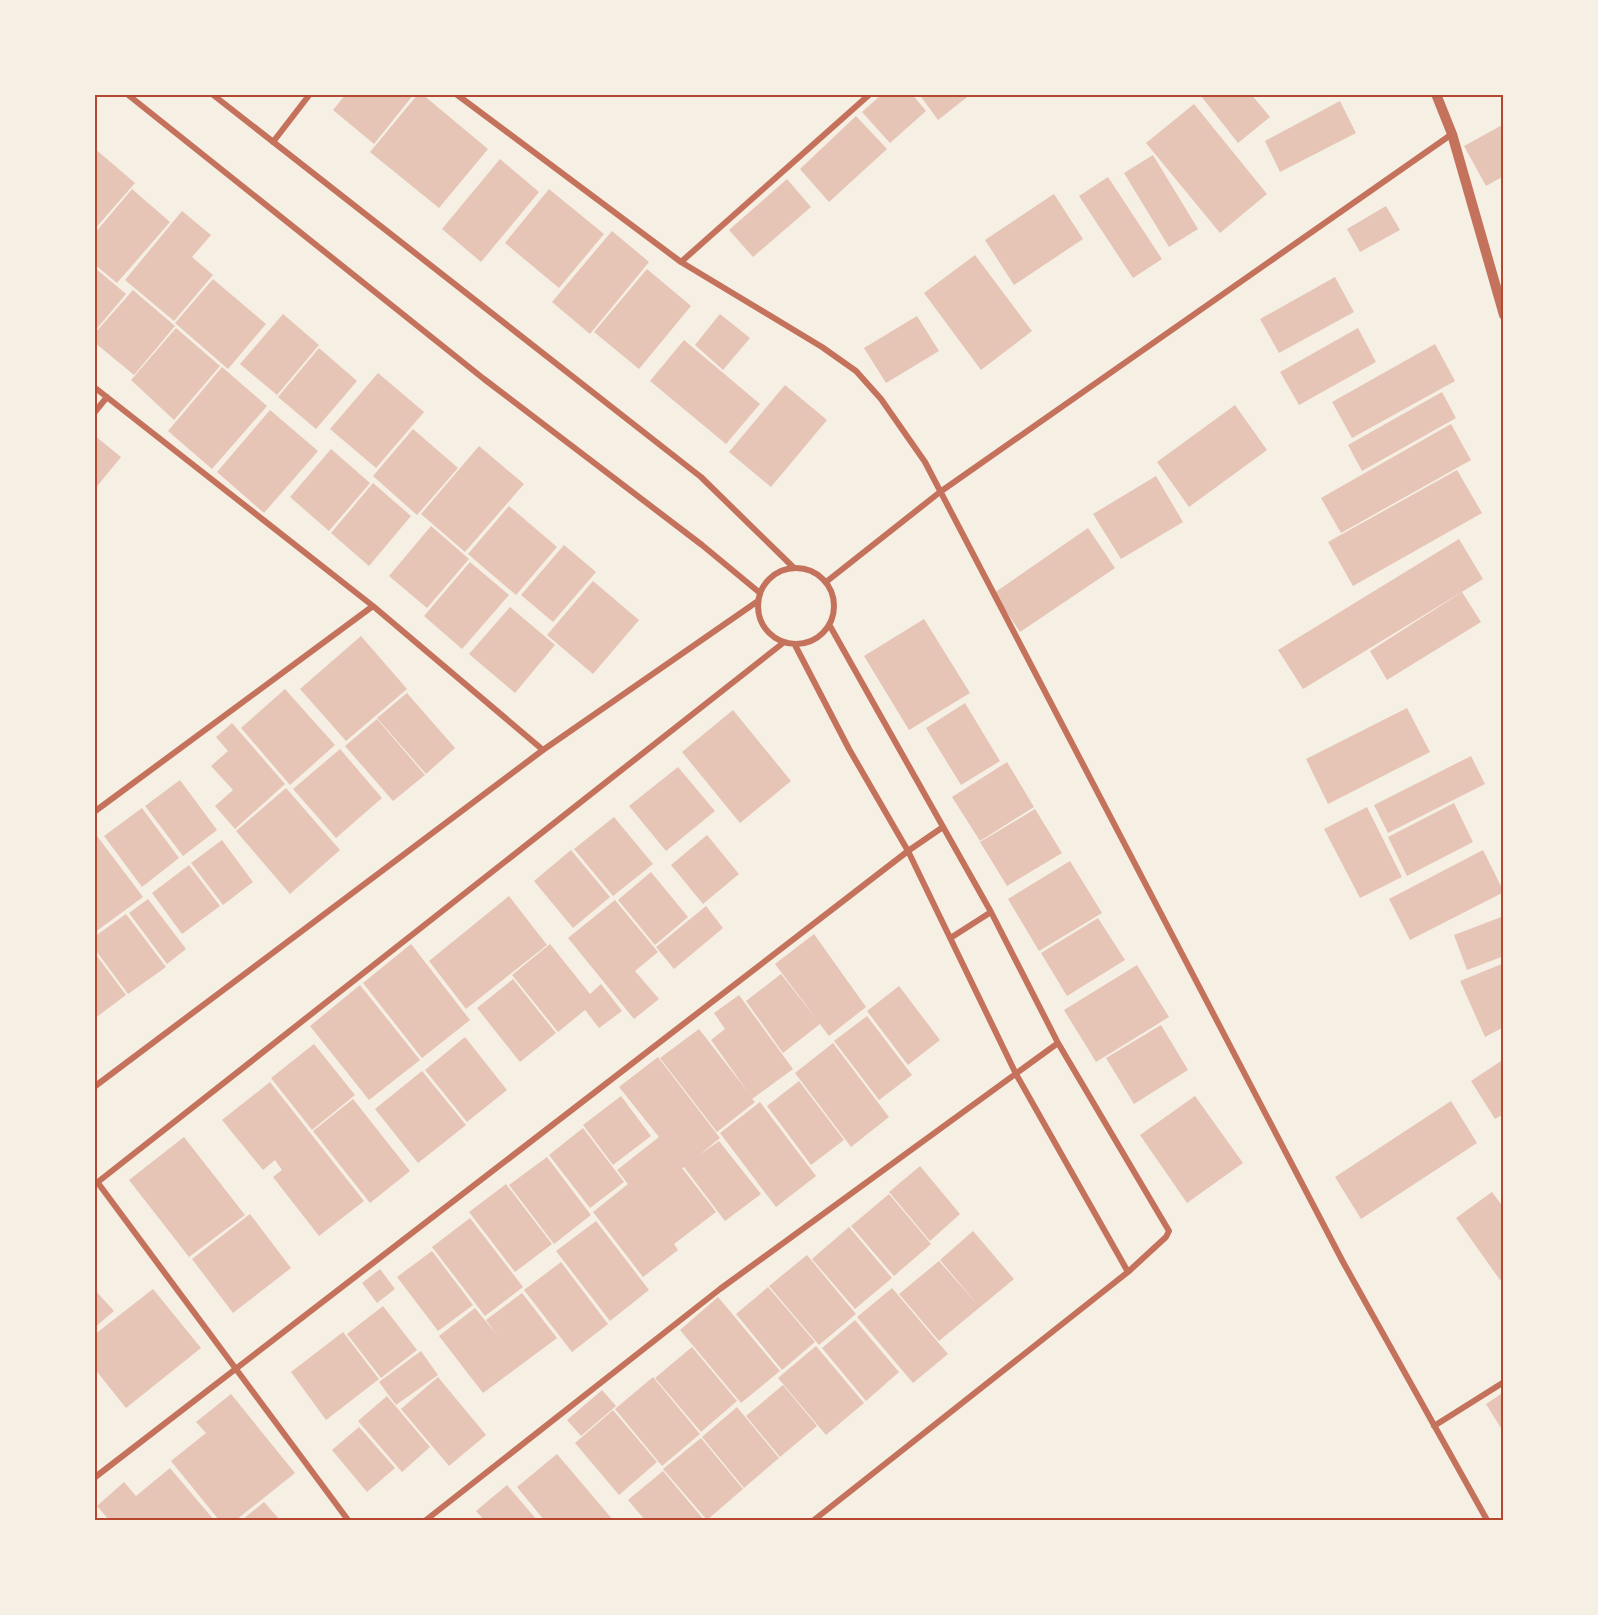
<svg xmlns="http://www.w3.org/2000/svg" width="1598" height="1615" viewBox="0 0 1598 1615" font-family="'Zilla Slab',serif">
<rect width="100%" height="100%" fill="#f6efe4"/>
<!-- building -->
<path fill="#e6c5b7" d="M 346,94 L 414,94 L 374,144 L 333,110 Z
M 418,94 L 422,94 L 488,149 L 439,208 L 370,152 Z
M 882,94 L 912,94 L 926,111 L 890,143 L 862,112 Z
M 919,94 L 971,94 L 938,120 Z
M 1203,94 L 1251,94 L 1270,117 L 1238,143 L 1201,96 Z
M 1340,101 L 1356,133 L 1280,172 L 1265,141 Z
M 1194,104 L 1267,194 L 1220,233 L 1146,143 Z
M 856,116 L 887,149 L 829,202 L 800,169 Z
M 1504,124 L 1504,176 L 1486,186 L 1464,146 Z
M 94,148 L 135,183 L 94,230 Z
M 1153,155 L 1198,229 L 1169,247 L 1124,173 Z
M 500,159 L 539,192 L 481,262 L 442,229 Z
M 1108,177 L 1162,259 L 1133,278 L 1079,196 Z
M 787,179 L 811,207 L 753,257 L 729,230 Z
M 132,189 L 170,222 L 117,283 L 94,264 L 94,234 Z
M 549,189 L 604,234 L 559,288 L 505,243 Z
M 1054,194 L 1083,239 L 1014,285 L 985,240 Z
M 1386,206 L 1400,230 L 1360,252 L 1347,229 Z
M 182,211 L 211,235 L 192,257 L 213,275 L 174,321 L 125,280 Z
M 612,231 L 649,262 L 590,334 L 552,302 Z
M 975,255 L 1032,331 L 981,370 L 924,293 Z
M 94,267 L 126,294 L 94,332 Z
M 647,269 L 691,306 L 639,369 L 594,332 Z
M 1335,277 L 1354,312 L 1279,353 L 1260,319 Z
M 213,279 L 266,324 L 228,369 L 175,323 Z
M 133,290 L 175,326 L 134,375 L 94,342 L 94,334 Z
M 283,314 L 319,345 L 277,395 L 240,364 Z
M 720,314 L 750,338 L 723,370 L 695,345 Z
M 917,316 L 939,351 L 886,383 L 864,348 Z
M 176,328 L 220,366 L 174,420 L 131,380 Z
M 1358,328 L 1376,362 L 1299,405 L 1280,372 Z
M 684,340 L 760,404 L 726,444 L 650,381 Z
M 1435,344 L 1455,381 L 1352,438 L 1332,402 Z
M 319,348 L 357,381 L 316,429 L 278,397 Z
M 222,367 L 267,406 L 212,469 L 168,431 Z
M 378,373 L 424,412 L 376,468 L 330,429 Z
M 785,385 L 827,420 L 771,487 L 729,452 Z
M 1442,392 L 1456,418 L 1362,471 L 1348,445 Z
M 1235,405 L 1267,450 L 1189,507 L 1157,462 Z
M 270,410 L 318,451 L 264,513 L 217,472 Z
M 1451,424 L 1471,460 L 1341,533 L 1321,498 Z
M 413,429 L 458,468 L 417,515 L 373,476 Z
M 94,435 L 121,457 L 94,490 Z
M 479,446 L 524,484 L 465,552 L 421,514 Z
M 331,449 L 370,483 L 329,531 L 290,497 Z
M 1457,470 L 1482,513 L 1353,586 L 1328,542 Z
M 1156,476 L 1183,522 L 1121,559 L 1093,514 Z
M 373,483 L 411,516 L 369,566 L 331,533 Z
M 509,506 L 557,547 L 516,595 L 468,554 Z
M 431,526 L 469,559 L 427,608 L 389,576 Z
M 1088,528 L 1115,568 L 1020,632 L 994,593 Z
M 1459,539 L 1483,579 L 1303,689 L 1278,650 Z
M 564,545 L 596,572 L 553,622 L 521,595 Z
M 470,562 L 509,595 L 462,649 L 424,616 Z
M 593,581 L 639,620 L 593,674 L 547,635 Z
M 1462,592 L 1481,622 L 1387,680 L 1370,651 Z
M 510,607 L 555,645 L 515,693 L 469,654 Z
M 924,619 L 970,693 L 909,730 L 864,656 Z
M 361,636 L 407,689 L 346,741 L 300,689 Z
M 285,689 L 335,745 L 290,785 L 241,728 Z
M 407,693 L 455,748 L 426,774 L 377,718 Z
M 965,703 L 1000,761 L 961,785 L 926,728 Z
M 1407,708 L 1430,752 L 1328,804 L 1306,759 Z
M 733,710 L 791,781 L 740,823 L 682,752 Z
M 377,719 L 425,775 L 393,801 L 345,746 Z
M 232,723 L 285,784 L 235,829 L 215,806 L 233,790 L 211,766 L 228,751 L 216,737 Z
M 340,749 L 382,798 L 336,838 L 293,789 Z
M 1471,756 L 1485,784 L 1388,833 L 1374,805 Z
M 1007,762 L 1034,807 L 980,841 L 952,797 Z
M 678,767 L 715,811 L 666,851 L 629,806 Z
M 180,780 L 217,830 L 183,856 L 145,806 Z
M 286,788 L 340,850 L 290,894 L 236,831 Z
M 1454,803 L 1473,842 L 1407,876 L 1388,837 Z
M 1367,807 L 1402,877 L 1360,898 L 1324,829 Z
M 142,808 L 179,858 L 142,887 L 104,836 Z
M 1035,809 L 1062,853 L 1007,886 L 980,842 Z
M 614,817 L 653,864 L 613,896 L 574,849 Z
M 94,832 L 143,897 L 94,933 Z
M 707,835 L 739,874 L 703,904 L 671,865 Z
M 222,840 L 253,882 L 223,905 L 191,863 Z
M 571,850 L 610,897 L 573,928 L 534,881 Z
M 1483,850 L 1504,892 L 1410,940 L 1389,899 Z
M 1070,861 L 1102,913 L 1039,951 L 1008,899 Z
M 189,865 L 220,906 L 182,934 L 152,893 Z
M 651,872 L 688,917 L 655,945 L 618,900 Z
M 509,896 L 547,945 L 466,1009 L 429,961 Z
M 148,899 L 186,949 L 167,964 L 129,913 Z
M 615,900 L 658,952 L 635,971 L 659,999 L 634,1019 L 568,938 Z
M 706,906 L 723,928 L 674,969 L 656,947 Z
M 126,914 L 166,967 L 128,994 L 94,948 L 94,937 Z
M 1504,916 L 1504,956 L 1467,970 L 1454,935 Z
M 1098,918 L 1125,960 L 1067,996 L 1041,953 Z
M 814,934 L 866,1007 L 829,1036 L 820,1024 L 783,1053 L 746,1001 L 781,974 L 818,1021 L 775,964 Z
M 411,944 L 470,1020 L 422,1058 L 363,983 Z
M 550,944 L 590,994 L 601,984 L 622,1011 L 599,1028 L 585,1010 L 558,1032 L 512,975 Z
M 94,952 L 126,995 L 94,1019 Z
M 1504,963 L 1504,1027 L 1485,1037 L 1460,981 Z
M 1137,965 L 1169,1017 L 1096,1062 L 1064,1010 Z
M 513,979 L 556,1033 L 520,1062 L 477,1008 Z
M 360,985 L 420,1060 L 369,1100 L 310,1026 Z
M 899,986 L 940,1040 L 908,1065 L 867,1011 Z
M 739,995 L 793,1069 L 752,1099 L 755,1102 L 717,1132 L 660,1058 L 699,1029 L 748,1092 L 711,1040 L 725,1029 L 714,1013 Z
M 867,1016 L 912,1075 L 879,1100 L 834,1041 Z
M 1161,1025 L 1188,1070 L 1134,1104 L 1106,1058 Z
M 465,1037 L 507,1090 L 467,1122 L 425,1070 Z
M 833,1043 L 889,1117 L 851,1147 L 795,1073 Z
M 314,1044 L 355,1095 L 312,1130 L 271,1078 Z
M 658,1057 L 720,1138 L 698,1156 L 719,1141 L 761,1194 L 725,1221 L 684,1167 L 682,1168 L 716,1212 L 674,1244 L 678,1250 L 643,1277 L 593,1212 L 628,1184 L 617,1170 L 659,1137 L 619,1087 Z
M 1504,1059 L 1504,1114 L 1495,1119 L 1471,1081 Z
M 422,1071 L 466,1125 L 418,1163 L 375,1109 Z
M 799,1081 L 844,1140 L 811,1165 L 767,1106 Z
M 270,1082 L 364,1201 L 319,1236 L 273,1177 L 282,1170 L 275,1160 L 263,1170 L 222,1120 Z
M 621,1096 L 651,1136 L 613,1165 L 583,1125 Z
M 1195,1096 L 1243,1163 L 1187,1203 L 1140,1135 Z
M 353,1099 L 410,1171 L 370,1203 L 313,1131 Z
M 1451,1101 L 1477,1143 L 1361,1219 L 1335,1177 Z
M 760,1102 L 816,1176 L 776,1207 L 720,1133 Z
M 583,1128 L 624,1182 L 590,1208 L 549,1155 Z
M 184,1137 L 245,1215 L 189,1257 L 129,1180 Z
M 547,1157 L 591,1215 L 554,1244 L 509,1185 Z
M 920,1166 L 960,1214 L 930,1241 L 889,1192 Z
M 506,1184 L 552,1244 L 515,1272 L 469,1212 Z
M 1492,1192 L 1504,1208 L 1504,1277 L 1500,1280 L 1456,1218 Z
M 889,1194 L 931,1244 L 894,1276 L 851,1226 Z
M 250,1214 L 291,1268 L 233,1313 L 192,1259 Z
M 470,1218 L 523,1287 L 485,1316 L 432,1247 Z
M 596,1221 L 649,1290 L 610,1321 L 556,1251 Z
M 849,1227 L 892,1278 L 855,1309 L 812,1259 Z
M 973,1231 L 1014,1279 L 939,1341 L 899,1294 L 939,1261 L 978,1305 L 940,1260 Z
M 432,1251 L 473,1305 L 438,1331 L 397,1277 Z
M 807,1255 L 856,1314 L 819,1345 L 769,1286 Z
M 561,1262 L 608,1324 L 572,1352 L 524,1290 Z
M 380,1269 L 395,1289 L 377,1303 L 362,1283 Z
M 768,1287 L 815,1342 L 782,1370 L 736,1314 Z
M 892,1288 L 948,1354 L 913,1383 L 857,1317 Z
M 94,1289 L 114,1311 L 94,1328 Z
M 153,1289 L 201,1348 L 126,1408 L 94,1368 L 94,1335 Z
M 522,1293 L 557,1338 L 483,1393 L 439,1336 L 475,1308 L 497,1335 L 486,1320 Z
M 718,1297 L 780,1371 L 741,1403 L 680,1330 Z
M 383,1306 L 417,1350 L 381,1378 L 347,1334 Z
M 855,1320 L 899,1372 L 866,1401 L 822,1348 Z
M 343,1332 L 379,1379 L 326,1420 L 291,1372 Z
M 816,1346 L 864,1403 L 826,1435 L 778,1378 Z
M 692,1347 L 737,1401 L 701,1432 L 655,1378 Z
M 421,1351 L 438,1375 L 396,1405 L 379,1382 Z
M 438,1377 L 486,1435 L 449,1466 L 401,1409 Z
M 653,1377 L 700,1434 L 662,1466 L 615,1409 Z
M 783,1385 L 817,1426 L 780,1457 L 746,1416 Z
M 602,1390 L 616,1406 L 581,1436 L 567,1420 Z
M 1504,1392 L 1504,1433 L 1486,1404 Z
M 231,1394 L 295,1473 L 236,1520 L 219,1520 L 171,1461 L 206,1433 L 196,1422 Z
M 387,1396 L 430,1447 L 402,1472 L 358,1421 Z
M 737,1407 L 779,1458 L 744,1488 L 702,1437 Z
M 613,1410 L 657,1462 L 619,1495 L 575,1443 Z
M 359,1427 L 395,1468 L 367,1492 L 332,1450 Z
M 701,1438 L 743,1489 L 707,1520 L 663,1469 Z
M 557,1454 L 613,1520 L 544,1520 L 517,1487 Z
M 170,1468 L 214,1520 L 109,1520 L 97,1506 L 124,1482 L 136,1496 Z
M 663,1471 L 704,1520 L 645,1520 L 628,1500 Z
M 507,1485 L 537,1520 L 484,1520 L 476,1511 Z
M 264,1502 L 280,1520 L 242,1520 Z"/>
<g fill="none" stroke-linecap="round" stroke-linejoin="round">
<!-- minor -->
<path stroke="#c5725c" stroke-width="6" d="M 127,94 L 484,379 L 702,545 L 760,593
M 212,94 L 701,477 L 793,567
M 456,94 L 681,262 L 822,347 L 856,371 L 881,399 L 925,462 L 1343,1262 L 1487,1520
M 273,142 L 310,94
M 681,262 L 870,94
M 94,387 L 373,606
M 94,413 L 107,397
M758 606a38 38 0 1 1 76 0a38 38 0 1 1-76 0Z
M 826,582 L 940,492 L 1452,134
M 795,645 L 849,749 L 908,851 L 1016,1074 L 1128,1272
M 94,812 L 373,606 L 543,750
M 952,937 L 991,912
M 94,1087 L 543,750 L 758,601
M 98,1183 L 348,1520
M 94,1185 L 783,643
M 1434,1426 L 1504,1382
M 94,1478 L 908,851 L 943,827
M 426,1520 L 720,1289 L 1058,1043
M 814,1520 L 1128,1272 L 1166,1237 L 1169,1231 L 1058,1043 L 991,912 L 830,626"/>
<!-- tertiary -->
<path stroke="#c5725c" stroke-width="10" d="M 1436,94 L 1452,134 L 1504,315"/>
</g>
<!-- border -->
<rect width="1598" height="1615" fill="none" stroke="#f6efe4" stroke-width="192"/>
<rect x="96" y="96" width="1406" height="1423" fill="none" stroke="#b5482f" stroke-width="2"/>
</svg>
